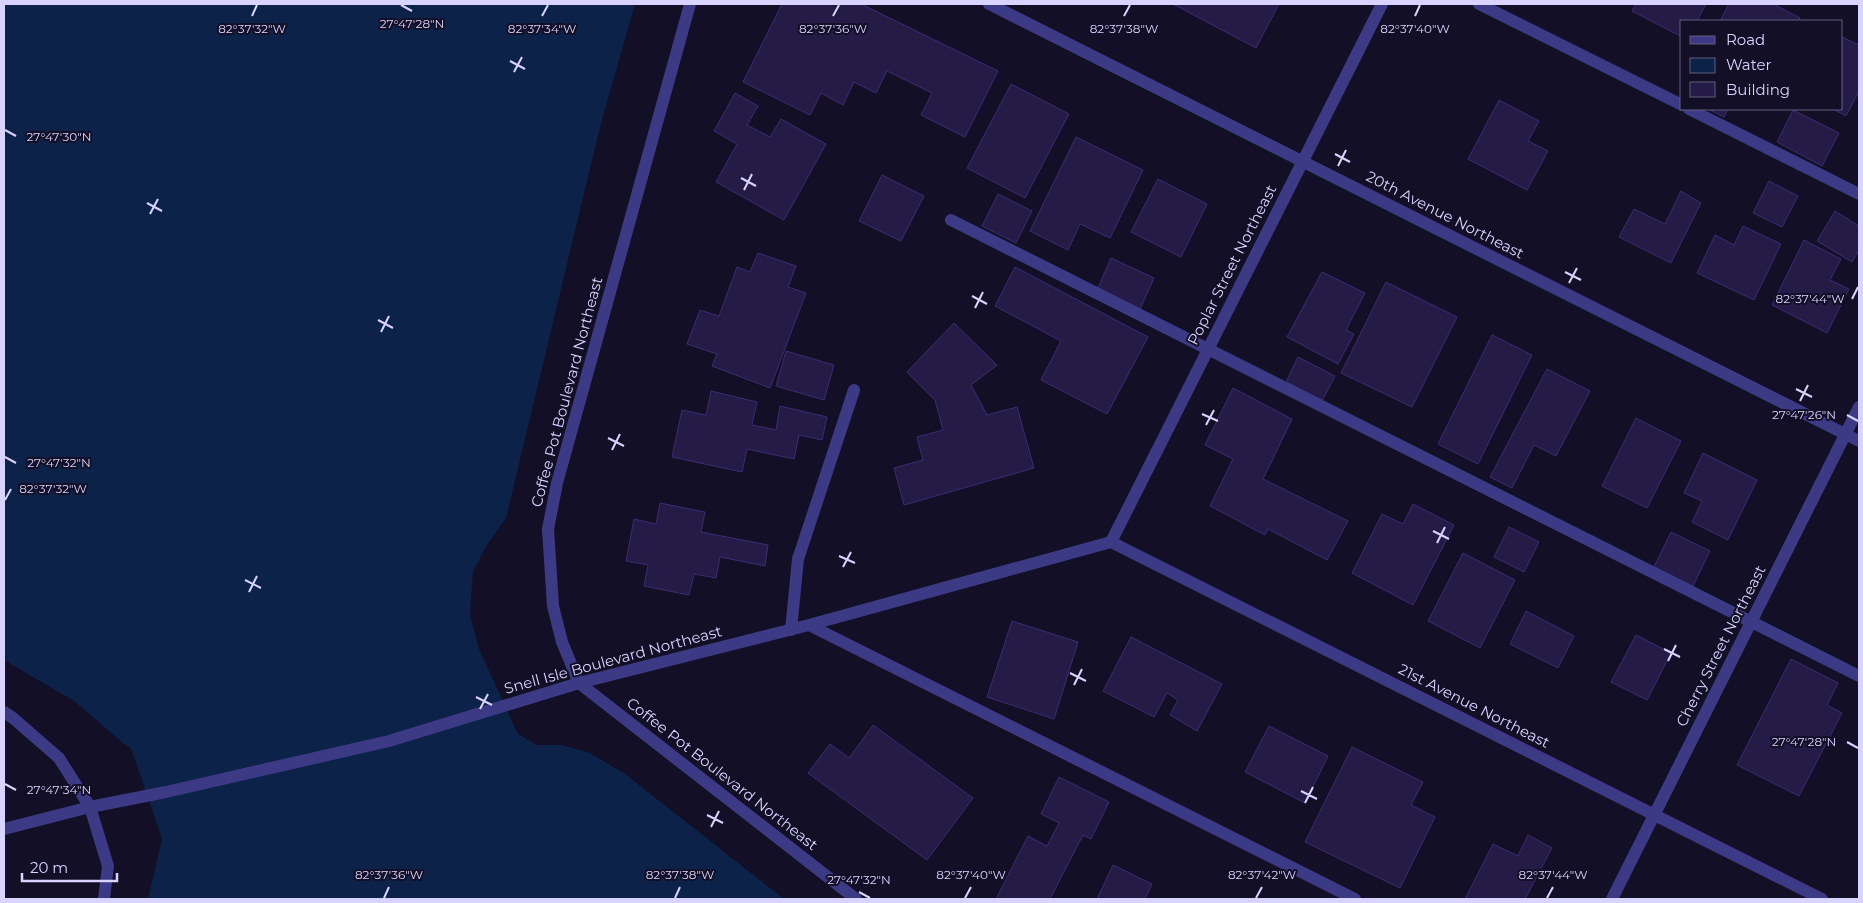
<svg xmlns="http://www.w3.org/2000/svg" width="1863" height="903" viewBox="0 0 1863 903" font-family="Montserrat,sans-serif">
<rect width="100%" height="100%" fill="#130f26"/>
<!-- water -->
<path fill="#0c2248" d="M 4,4 L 635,4 L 600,127 L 506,518 L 487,545 L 473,571 L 470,615 L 479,649 L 518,734 L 537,745 L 562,745 L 590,753 L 625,774 L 784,899 L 148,899 L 162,839 L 131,748 L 123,743 L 74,701 L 4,660 Z"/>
<!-- building -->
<path fill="#241b47" stroke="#3b2d73" d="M 782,4 L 861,4 L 998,71 L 965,137 L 921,115 L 932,93 L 887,71 L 876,93 L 854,82 L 843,105 L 821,93 L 810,115 L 743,82 Z
M 1173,4 L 1279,4 L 1256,48 Z
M 1636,4 L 1706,4 L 1697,21 L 1682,21 L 1682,37 L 1632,11 Z
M 1729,4 L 1773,4 L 1800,18 L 1798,21 L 1720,21 Z
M 1842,37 L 1859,45 L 1859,91 L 1846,116 L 1833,109 L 1842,109 Z
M 1011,84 L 1069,114 L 1025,198 L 967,168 Z
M 735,93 L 758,106 L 747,125 L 770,137 L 781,119 L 826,144 L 784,220 L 716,182 L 737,144 L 714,131 Z
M 1499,100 L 1539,121 L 1528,141 L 1548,151 L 1527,190 L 1468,159 Z
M 1708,109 L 1728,109 L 1724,117 Z
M 1793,110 L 1839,133 L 1822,166 L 1777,142 Z
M 1076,137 L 1143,170 L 1110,238 L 1080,224 L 1068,250 L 1030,231 Z
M 882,175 L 924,196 L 901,241 L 859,221 Z
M 1158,179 L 1207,204 L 1181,257 L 1131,232 Z
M 1769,181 L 1798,196 L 1782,227 L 1753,213 Z
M 1681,191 L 1701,203 L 1671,263 L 1619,237 L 1634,209 L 1665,224 Z
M 998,194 L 1032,211 L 1016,243 L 982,226 Z
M 1835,211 L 1859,226 L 1859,250 L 1852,262 L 1817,241 Z
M 1743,226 L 1781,244 L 1754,300 L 1697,273 L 1715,235 L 1734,245 Z
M 1804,240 L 1841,259 L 1830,280 L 1849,289 L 1827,333 L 1772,305 Z
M 758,253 L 796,266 L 788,287 L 806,293 L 770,388 L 712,366 L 717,354 L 687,344 L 700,310 L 719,316 L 737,267 L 750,272 Z
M 1111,258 L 1154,278 L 1140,309 L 1097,290 Z
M 1015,267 L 1148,337 L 1107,414 L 1041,380 L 1061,341 L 995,306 Z
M 1322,272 L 1365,293 L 1346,330 L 1354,334 L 1338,364 L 1287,337 Z
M 1386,282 L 1457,317 L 1412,407 L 1341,373 Z
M 954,323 L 997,365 L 971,385 L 987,415 L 1017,407 L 1034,468 L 904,505 L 894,468 L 923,460 L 917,437 L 943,430 L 935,400 L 907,372 Z
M 1492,335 L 1532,355 L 1478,464 L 1438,444 Z
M 786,351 L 834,365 L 824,400 L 776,386 Z
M 1298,357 L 1335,376 L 1322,401 L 1286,382 Z
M 1547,369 L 1590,391 L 1556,456 L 1534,445 L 1512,488 L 1490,477 Z
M 1233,388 L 1292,419 L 1263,479 L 1348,521 L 1327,560 L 1268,529 L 1265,535 L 1210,506 L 1233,459 L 1205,445 Z
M 711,391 L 757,402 L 752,425 L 776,430 L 780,406 L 827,417 L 822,440 L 799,435 L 794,459 L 747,449 L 742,472 L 672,457 L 682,410 L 706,415 Z
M 1636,418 L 1681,441 L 1647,508 L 1602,486 Z
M 1703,453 L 1757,480 L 1728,540 L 1692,522 L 1702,501 L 1684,493 Z
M 660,503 L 705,512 L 701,532 L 768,545 L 765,566 L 720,557 L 716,578 L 694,574 L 689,595 L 644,586 L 648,565 L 626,561 L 634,519 L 656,524 Z
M 1413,504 L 1454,525 L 1413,605 L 1352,573 L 1382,514 L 1403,524 Z
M 1509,527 L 1539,542 L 1524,572 L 1494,557 Z
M 1671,532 L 1710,551 L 1693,586 L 1654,567 Z
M 1463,553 L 1515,580 L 1480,648 L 1428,621 Z
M 1526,611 L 1574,636 L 1558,668 L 1510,644 Z
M 1012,621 L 1078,642 L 1054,719 L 987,697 Z
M 1636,635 L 1671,653 L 1647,700 L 1611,682 Z
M 1131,637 L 1222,684 L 1197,731 L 1170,715 L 1178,700 L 1167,693 L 1154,717 L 1103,691 Z
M 1791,659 L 1838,683 L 1827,705 L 1842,713 L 1799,796 L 1737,765 Z
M 873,725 L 973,798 L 927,860 L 808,773 L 830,744 L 849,758 Z
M 1269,726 L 1328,756 L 1305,803 L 1245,772 Z
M 1352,747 L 1423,782 L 1411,805 L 1435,817 L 1400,888 L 1305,842 Z
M 1059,777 L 1109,802 L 1091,839 L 1083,835 L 1050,899 L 996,899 L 1028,836 L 1047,846 L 1059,823 L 1041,814 Z
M 1528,835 L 1552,848 L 1525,899 L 1465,899 L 1493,844 L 1518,856 Z
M 1113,865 L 1152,884 L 1145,899 L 1097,899 Z"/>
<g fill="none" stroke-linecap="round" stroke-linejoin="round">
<!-- minor -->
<path stroke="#3d3a85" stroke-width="12" d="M 690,4 L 557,483 L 548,529 L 553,606 L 562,642 L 579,683 L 856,899
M 989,4 L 1859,441
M 1479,4 L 1682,105
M 1689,109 L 1859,194
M 951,220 L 1859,676
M 1111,542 L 1822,899
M 1111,542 L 1382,4
M 809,625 L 1355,899
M 791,630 L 798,559 L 854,390
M 4,712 L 13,718 L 59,758 L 90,807 L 108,866 L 104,899
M 4,829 L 90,807 L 166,792 L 389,741 L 579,683 L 809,625 L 1111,542
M 1612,899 L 1859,407"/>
</g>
<!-- ticks -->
<path fill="none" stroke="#d9d4ff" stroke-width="2" d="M 401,5 L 412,11M 252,16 L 257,5M 542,16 L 548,5M 833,16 L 839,5M 1124,16 L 1130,5M 1415,16 L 1420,5M 510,61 L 525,69M 514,72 L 522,57M 5,130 L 16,136M 1335,154 L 1350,162M 1338,166 L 1346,150M 741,178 L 756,186M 744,190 L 752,174M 147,203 L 162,211M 150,214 L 158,199M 1565,272 L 1581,280M 1569,283 L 1577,268M 972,296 L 987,304M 1852,299 L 1858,287M 975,308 L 983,292M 378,320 L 393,328M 381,332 L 389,316M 1796,389 L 1812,397M 1800,401 L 1808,385M 1202,414 L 1218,421M 1847,415 L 1858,421M 1206,425 L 1214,410M 608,438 L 624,446M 612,450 L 620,434M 5,457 L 16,463M 5,500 L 11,489M 1433,531 L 1449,539M 1437,543 L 1445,527M 839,556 L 855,563M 843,567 L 851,552M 245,580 L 261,588M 249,592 L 257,576M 1664,649 L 1680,657M 1668,661 L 1676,645M 1070,673 L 1086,681M 1074,685 L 1082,669M 476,697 L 492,705M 480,709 L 488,694M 1847,742 L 1858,748M 5,784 L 16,790M 1301,791 L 1317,799M 1305,803 L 1313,787M 707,815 L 723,823M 711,827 L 719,811M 859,892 L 870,898M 384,898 L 389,887M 675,898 L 680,887M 965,898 L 971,887M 1256,898 L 1262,887M 1547,898 L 1553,887"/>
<g text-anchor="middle" stroke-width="4" stroke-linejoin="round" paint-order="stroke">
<!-- street labels -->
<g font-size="15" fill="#d9d4ff" stroke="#130f26">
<text transform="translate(1445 215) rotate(27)" y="5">20th Avenue Northeast</text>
<text transform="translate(1232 265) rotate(-63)" y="5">Poplar Street Northeast</text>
<text transform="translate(567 392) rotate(-75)" y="5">Coffee Pot Boulevard Northeast</text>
<text transform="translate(1721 646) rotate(-63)" y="5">Cherry Street Northeast</text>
<text transform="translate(613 660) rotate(-15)" y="5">Snell Isle Boulevard Northeast</text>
<text transform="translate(1474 706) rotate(27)" y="5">21st Avenue Northeast</text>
<text transform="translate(722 774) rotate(38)" y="5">Coffee Pot Boulevard Northeast</text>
</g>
</g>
<g font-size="12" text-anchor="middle" fill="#d9d4ff" stroke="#130f26" stroke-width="4" stroke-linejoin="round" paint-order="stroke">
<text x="412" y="28">27°47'28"N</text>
<text x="252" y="33">82°37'32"W</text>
<text x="542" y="33">82°37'34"W</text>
<text x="833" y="33">82°37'36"W</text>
<text x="1124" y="33">82°37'38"W</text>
<text x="1415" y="33">82°37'40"W</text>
<text x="59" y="141">27°47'30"N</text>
<text x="1810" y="303">82°37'44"W</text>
<text x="1804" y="419">27°47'26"N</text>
<text x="59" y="467">27°47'32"N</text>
<text x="53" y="493">82°37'32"W</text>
<text x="1804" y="746">27°47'28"N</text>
<text x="59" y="794">27°47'34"N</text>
<text x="389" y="879">82°37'36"W</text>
<text x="680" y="879">82°37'38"W</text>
<text x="971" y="879">82°37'40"W</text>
<text x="1262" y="879">82°37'42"W</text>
<text x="1553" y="879">82°37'44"W</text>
<text x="859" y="884">27°47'32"N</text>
</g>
<!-- border -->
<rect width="1863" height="903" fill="none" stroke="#d9d4ff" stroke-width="10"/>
<!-- legend -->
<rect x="1680" y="20" width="162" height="90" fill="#130f26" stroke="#625e7d"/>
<rect x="1690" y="36" width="25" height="8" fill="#3d3a85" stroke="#625e7d"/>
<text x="1726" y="45" font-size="15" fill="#d9d4ff">Road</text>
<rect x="1690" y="58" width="25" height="15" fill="#0c2248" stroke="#625e7d"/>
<text x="1726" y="70" font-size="15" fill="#d9d4ff">Water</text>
<rect x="1690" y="82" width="25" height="15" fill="#241b47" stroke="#625e7d"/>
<text x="1726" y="95" font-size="15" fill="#d9d4ff">Building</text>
<!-- scale -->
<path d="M22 873v8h95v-8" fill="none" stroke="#d9d4ff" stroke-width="2.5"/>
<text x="30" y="873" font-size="15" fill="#d9d4ff" stroke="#130f26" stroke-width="4" paint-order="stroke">20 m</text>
</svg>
